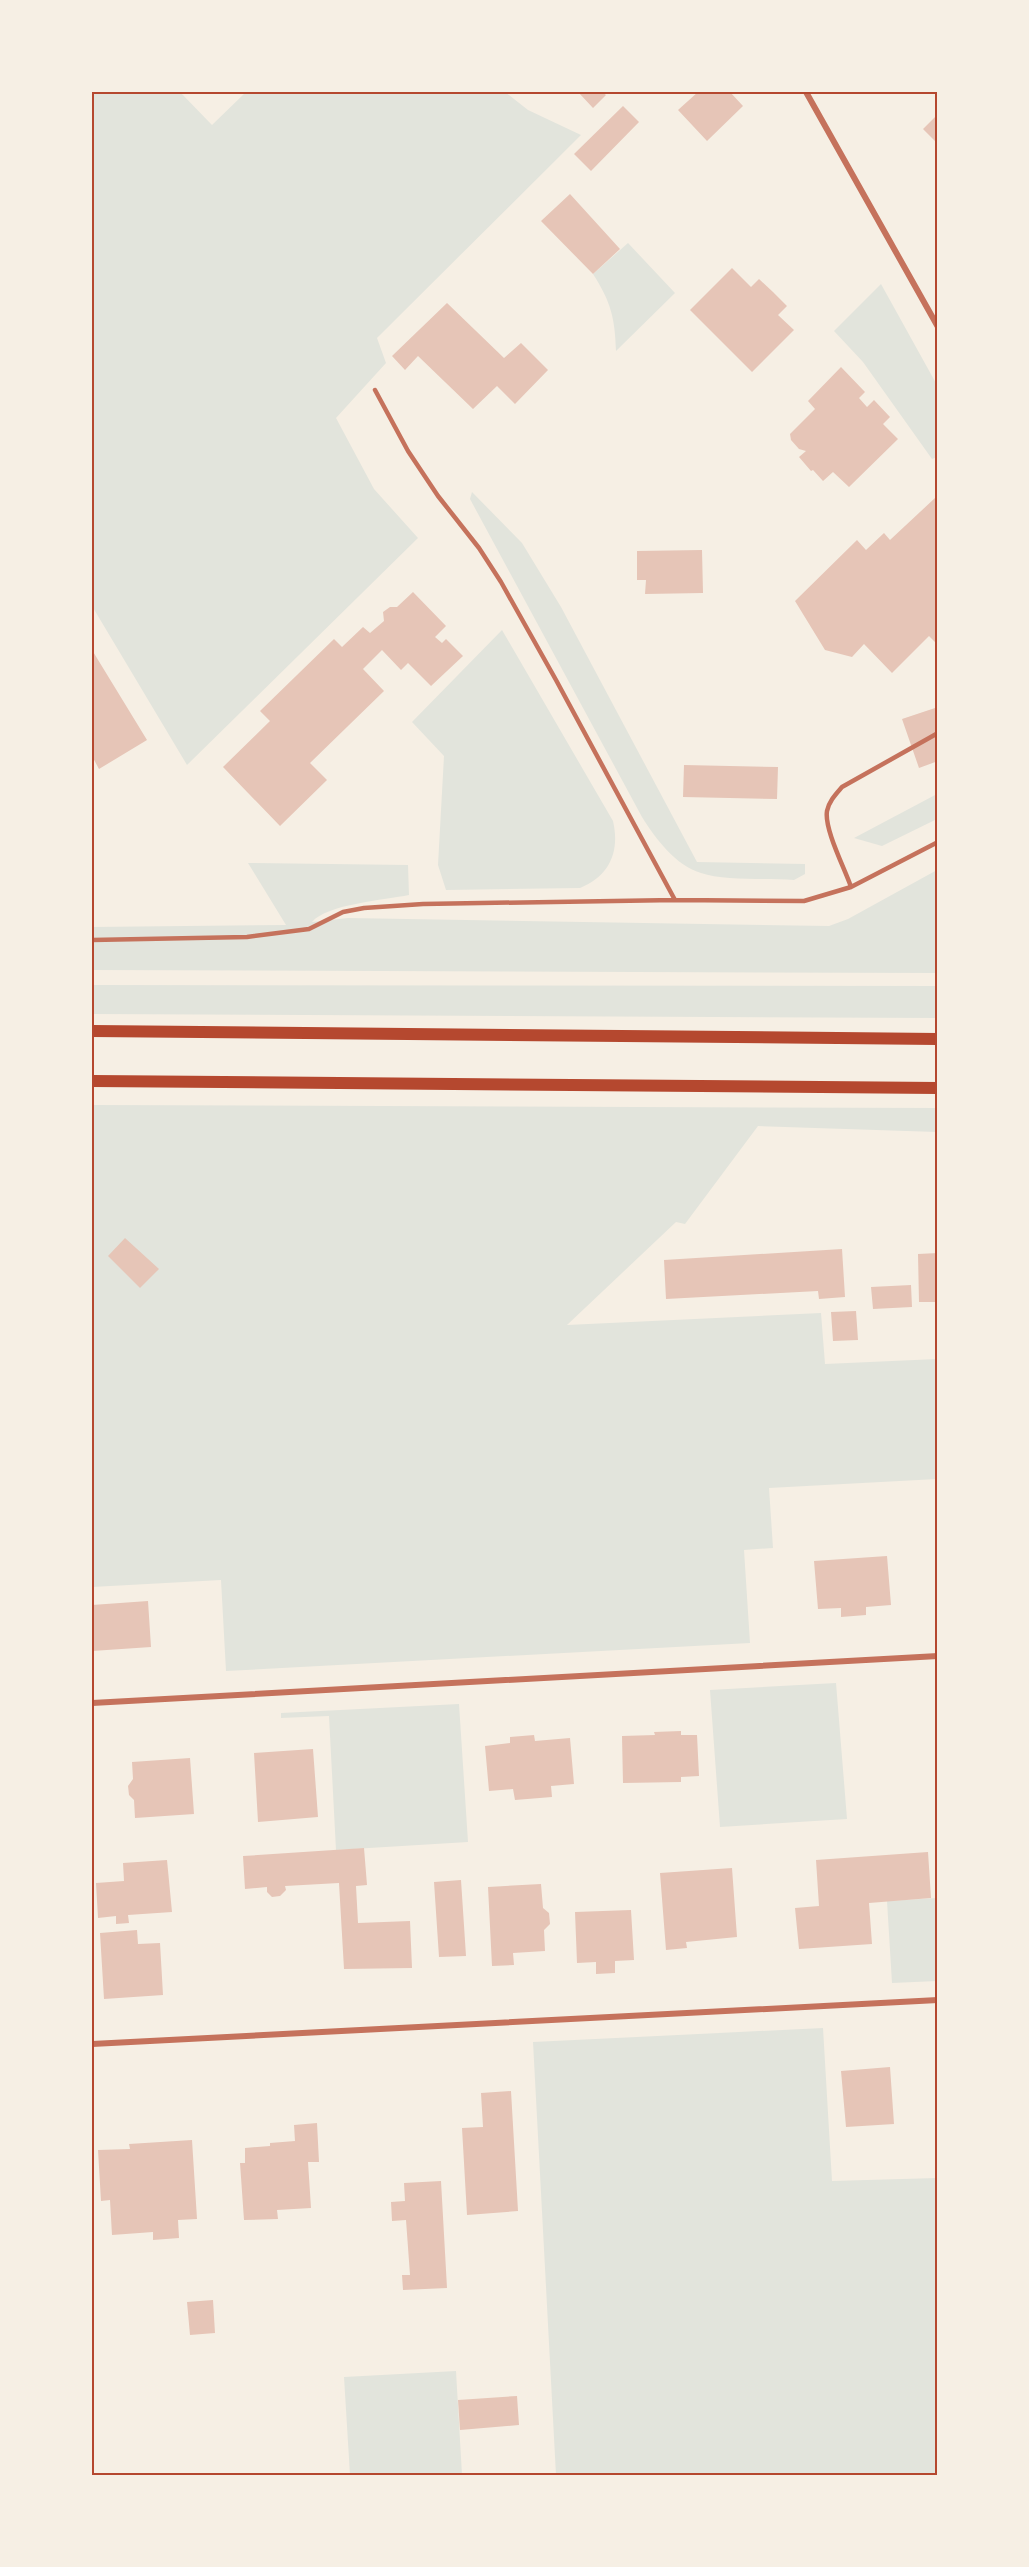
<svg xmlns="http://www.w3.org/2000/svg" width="1029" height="2567" viewBox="0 0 1029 2567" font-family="'PT Sans Narrow',sans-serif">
<rect width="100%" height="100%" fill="#f6efe4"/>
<!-- green -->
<path fill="#e2e4dc" d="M 92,92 L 180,92 L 212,125 L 246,92 L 505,92 L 528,110 L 581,135 L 377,338 L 386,363 L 336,418 L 374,489 L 418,538 L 187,765 L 92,606 Z
M 628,243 L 675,293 L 616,351 C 615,318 611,302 593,274 Z
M 881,284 L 937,385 L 937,457 L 932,459 L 863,362 L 834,331 Z
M 472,492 L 522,543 L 561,607 L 697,862 L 805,864 L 805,874 L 794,880 C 769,878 724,881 701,873 C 675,865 656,839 642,817 L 470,499 Z
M 502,630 L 613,821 C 620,851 610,876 580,888 L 446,890 L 438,865 L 444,756 L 412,722 Z
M 937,794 L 937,819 L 882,846 L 854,838 Z
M 248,863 L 408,865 L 409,895 C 385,900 327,904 312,922 L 348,918 L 829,926 L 848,919 L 937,870 L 937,973 L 92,970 L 92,927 L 286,925 Z
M 92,985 L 937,986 L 938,1018 L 92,1014 Z
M 92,1105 L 937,1108 L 937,1132 L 758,1126 L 685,1224 L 676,1222 L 567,1325 L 821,1313 L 825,1364 L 937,1359 L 937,1479 L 769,1488 L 773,1548 L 744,1550 L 750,1643 L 226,1671 L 221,1580 L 92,1587 Z
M 836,1683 L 847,1819 L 720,1827 L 710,1690 Z
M 459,1704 L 468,1842 L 336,1850 L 329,1716 L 281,1718 L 281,1713 Z
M 937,1898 L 937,1981 L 892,1983 L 887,1901 Z
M 823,2028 L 832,2181 L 937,2178 L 937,2475 L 556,2475 L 533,2042 Z
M 456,2371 L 462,2475 L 350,2475 L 344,2377 Z"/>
<!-- building -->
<path fill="#e6c5b7" d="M 581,92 L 602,92 L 606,95 L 593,108 L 579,93 Z
M 698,92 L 730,92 L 743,106 L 707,141 L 678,110 Z
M 623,106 L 639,122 L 591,171 L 574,154 Z
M 938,114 L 938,144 L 923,129 Z
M 570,194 L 620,249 L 593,274 L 541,221 Z
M 732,268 L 751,287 L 759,279 L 773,292 L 787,306 L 778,315 L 794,330 L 752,372 L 690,310 Z
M 447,303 L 504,358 L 521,343 L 548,370 L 515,404 L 497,386 L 473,409 L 418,356 L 405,370 L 392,356 Z
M 841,367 L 865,392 L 859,398 L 867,407 L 874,400 L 890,417 L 883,424 L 898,439 L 849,487 L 833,472 L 823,481 L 813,470 L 811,471 L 799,457 L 806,451 L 799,449 L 791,440 L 790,434 L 815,409 L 808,401 Z
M 935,498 L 938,500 L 938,645 L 929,636 L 892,673 L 864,644 L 852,657 L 825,650 L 795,601 L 857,540 L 866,550 L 884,533 L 890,540 Z
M 702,550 L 703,593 L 645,594 L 646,580 L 637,580 L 637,551 Z
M 413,592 L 446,626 L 435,637 L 442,643 L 446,639 L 463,656 L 431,686 L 408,663 L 401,670 L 382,650 L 363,669 L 384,691 L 310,763 L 327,780 L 280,826 L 223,767 L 270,721 L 260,711 L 334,639 L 342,647 L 363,627 L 370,633 L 384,621 L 383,612 L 390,607 L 397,607 Z
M 92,650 L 147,740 L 99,769 L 92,756 Z
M 938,707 L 938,761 L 919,768 L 902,719 Z
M 684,765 L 778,767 L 777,799 L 683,797 Z
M 125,1238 L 159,1269 L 140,1288 L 108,1256 Z
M 842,1249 L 845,1297 L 819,1299 L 818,1291 L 666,1299 L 664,1260 Z
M 938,1253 L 938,1302 L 919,1302 L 918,1254 Z
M 911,1285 L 912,1307 L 873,1309 L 871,1287 Z
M 856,1311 L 858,1340 L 833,1341 L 831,1312 Z
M 887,1556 L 891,1605 L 866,1607 L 866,1615 L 841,1617 L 841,1608 L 818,1609 L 814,1561 Z
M 148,1601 L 151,1647 L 92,1651 L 92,1605 Z
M 681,1731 L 681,1735 L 697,1735 L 699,1776 L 681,1777 L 681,1782 L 623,1783 L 622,1736 L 655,1735 L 654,1732 Z
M 534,1735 L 535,1741 L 570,1738 L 574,1784 L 551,1786 L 552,1797 L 515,1800 L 513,1789 L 489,1791 L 485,1746 L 510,1743 L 510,1737 Z
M 313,1749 L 318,1817 L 258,1822 L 254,1753 Z
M 190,1758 L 194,1814 L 135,1818 L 134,1800 L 129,1795 L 128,1786 L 133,1779 L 132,1762 Z
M 364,1848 L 367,1885 L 356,1886 L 358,1923 L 410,1921 L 412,1968 L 344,1969 L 339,1883 L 285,1886 L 286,1890 L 280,1896 L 272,1897 L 267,1892 L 267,1887 L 245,1889 L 243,1856 Z
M 928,1852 L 931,1898 L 869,1903 L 872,1944 L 799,1949 L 795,1908 L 819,1906 L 816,1860 Z
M 167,1860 L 172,1912 L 128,1915 L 129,1923 L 116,1924 L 116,1916 L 98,1918 L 96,1883 L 124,1881 L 123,1863 Z
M 732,1868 L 737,1937 L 686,1942 L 687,1948 L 666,1950 L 660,1873 Z
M 461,1880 L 466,1956 L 439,1957 L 434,1882 Z
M 541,1884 L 543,1908 L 549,1913 L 550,1924 L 544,1930 L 545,1951 L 513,1953 L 514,1965 L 492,1966 L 488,1887 Z
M 631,1910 L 634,1960 L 615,1961 L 615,1973 L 596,1974 L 596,1962 L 577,1963 L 575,1912 Z
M 137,1930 L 138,1944 L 160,1943 L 163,1995 L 104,1999 L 100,1933 Z
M 890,2067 L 894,2124 L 846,2127 L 841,2071 Z
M 511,2091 L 518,2211 L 467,2215 L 462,2128 L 483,2127 L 481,2093 Z
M 317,2123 L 319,2162 L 308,2162 L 311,2208 L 277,2210 L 278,2219 L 244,2220 L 240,2163 L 245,2163 L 245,2148 L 270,2146 L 270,2143 L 295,2141 L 294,2125 Z
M 192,2140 L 197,2219 L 178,2220 L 179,2238 L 153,2240 L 153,2232 L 112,2235 L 110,2200 L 101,2201 L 98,2150 L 130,2149 L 129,2144 Z
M 441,2181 L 447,2288 L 403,2290 L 402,2275 L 410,2275 L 406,2220 L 392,2221 L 391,2202 L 405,2201 L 404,2183 Z
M 213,2300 L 215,2333 L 190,2335 L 187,2302 Z
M 517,2396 L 519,2425 L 460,2430 L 458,2400 Z"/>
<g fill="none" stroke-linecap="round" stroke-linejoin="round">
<!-- service -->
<path stroke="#c5725c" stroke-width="4.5" d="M 851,887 C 845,869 824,829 827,811 C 829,801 836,794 842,787 L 938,733
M 675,900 L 804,901 L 851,887 L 938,842
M 92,940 L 247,937 L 309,929 L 343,912 L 364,908 L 423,904 L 675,900 L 556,680 L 501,582 L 479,548 L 438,496 L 408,451 L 375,390"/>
<!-- minor -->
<path stroke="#c5725c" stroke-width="6" d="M 806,92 L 938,327
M 92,1703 L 938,1656
M 92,2044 L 938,2000"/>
<!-- secondary -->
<path stroke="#b5482f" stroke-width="12" d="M 92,1031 L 938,1039
M 92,1081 L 938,1088"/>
</g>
<!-- border -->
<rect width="1029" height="2567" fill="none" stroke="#f6efe4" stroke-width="186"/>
<rect x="93" y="93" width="843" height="2381" fill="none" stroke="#b5482f" stroke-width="2"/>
</svg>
